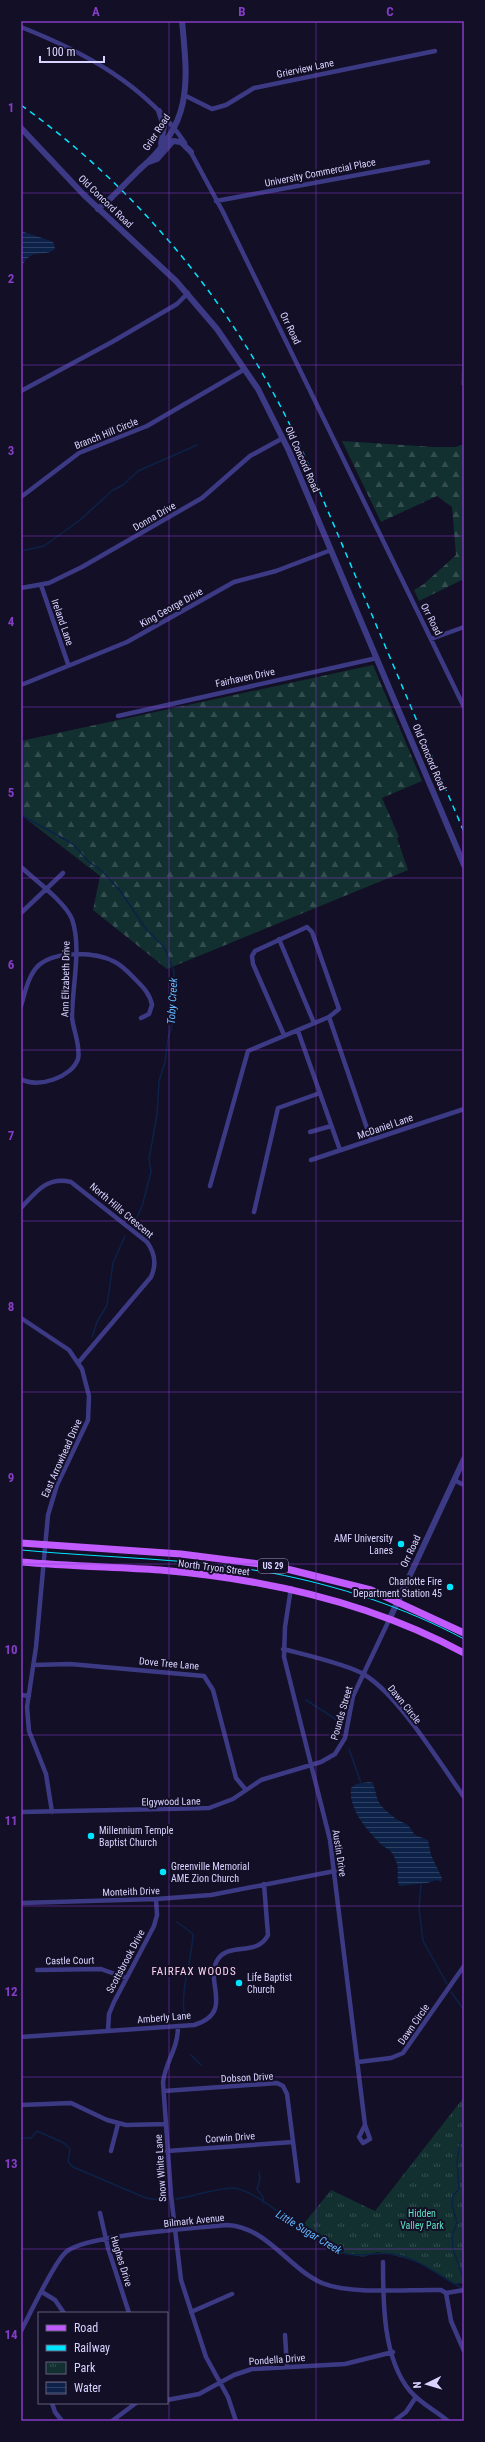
<svg xmlns="http://www.w3.org/2000/svg" width="485" height="2442" viewBox="0 0 485 2442" font-family="'Roboto Condensed',sans-serif">
<defs>
<pattern id="forest-firs" width="22" height="20" patternUnits="userSpaceOnUse"><rect width="22" height="20" fill="#12302f"/><path d="M5 1l3.5 6h-7zM16 11l3.5 6h-7z" fill="#344d4e"/></pattern>
<pattern id="park-tufts" width="24" height="20" patternUnits="userSpaceOnUse"><rect width="24" height="20" fill="#12302f"/><path d="M3 7l-1-3M5 7V3M7 7l1-3M15 17l-1-3M17 17v-4M19 17l1-3" fill="none" stroke="#344d4e"/></pattern>
<pattern id="water-rules" width="6" height="5" patternUnits="userSpaceOnUse"><rect width="6" height="5" fill="#0c2248"/><path d="M0 2.5h6" fill="none" stroke="#2f4163"/></pattern>
</defs>
<rect width="100%" height="100%" fill="#130f26"/>
<!-- forest -->
<path fill="url(#forest-firs)" d="M 464,333 L 464,385 L 461,385 Z
M 342,441 L 434,447 L 455,447 L 464,444 L 464,579 L 419,601 L 414,590 L 424,584 L 456,555 L 452,507 L 437,496 L 381,522 Z
M 373,665 L 422,781 L 382,798 L 399,837 L 397,838 L 408,870 L 167,969 L 93,910 L 100,876 L 21,815 L 21,741 Z"/>
<!-- park -->
<path fill="url(#park-tufts)" d="M 464,2097 L 464,2283 L 454,2284 L 420,2263 L 401,2257 L 378,2252 L 363,2257 L 344,2253 L 339,2255 L 302,2226 L 331,2190 L 375,2211 Z"/>
<!-- water -->
<path fill="url(#water-rules)" d="M 21,231 L 51,241 L 54,243 L 55,249 C 43,259 32,245 21,268 Z
M 369,1782 L 373,1783 L 378,1801 L 383,1808 L 396,1819 L 408,1825 L 415,1835 L 428,1840 L 431,1855 L 442,1878 L 441,1882 L 437,1880 L 427,1883 L 399,1886 C 395,1872 402,1870 392,1853 C 390,1850 386,1848 383,1846 C 368,1832 348,1809 351,1788 L 356,1784 Z"/>
<g fill="none" stroke-linecap="round" stroke-linejoin="round">
<!-- stream -->
<path stroke="#0c2248" stroke-width="1.5" d="M 21,551 L 44,546 L 80,520 L 113,490 L 123,485 L 138,471 L 197,445
M 21,815 L 73,844 L 88,861 L 103,872 L 121,892 L 146,929 L 164,947 L 174,971 L 173,1022 L 168,1038 L 165,1062 L 159,1081 L 157,1115 L 149,1159 L 151,1172 L 143,1203 L 134,1225
M 92,1337 L 97,1322 L 107,1305 L 113,1263 L 125,1236
M 306,1700 L 334,1718 L 341,1727
M 349,1749 L 361,1783
M 421,1884 L 419,1909 L 423,1941 L 447,1984
M 177,1922 L 193,1934 C 192,1961 181,1985 184,2013
M 451,1992 L 464,2010
M 191,2055 L 201,2065
M 464,2131 L 464,2132
M 21,2138 L 31,2138 L 37,2131 L 64,2143 L 70,2149 L 68,2162 L 73,2167 L 146,2198 L 166,2201
M 259,2172 L 260,2179 L 257,2189 L 263,2197 L 264,2203
M 176,2199 C 194,2196 214,2189 232,2188 C 258,2187 317,2249 347,2254 C 362,2257 378,2252 393,2254 C 419,2258 439,2276 462,2288
M 464,2289 L 463,2278 L 453,2249 L 452,2236 L 457,2223 L 452,2204 L 453,2196 L 459,2189 L 457,2161 L 460,2143 L 464,2142"/>
<!-- minor -->
<path stroke="#3d3a85" stroke-width="4.5" d="M 21,27 C 84,52 146,85 185,143
M 186,96 L 212,109 L 226,105 L 254,88 L 435,51
M 189,149 L 223,212 L 464,707
M 216,201 L 428,162
M 21,391 L 112,342 L 177,304 L 188,293
M 21,497 L 79,453 L 147,426 L 245,369
M 41,585 L 68,664
M 21,588 L 49,583 L 82,567 L 202,498 L 250,456 L 283,438
M 431,639 L 464,627
M 21,685 L 127,642 L 234,582 L 276,571 L 331,550
M 118,716 L 377,658
M 21,867 C 35,880 65,902 72,919 C 82,948 72,987 72,1017 C 73,1030 81,1046 78,1059 C 72,1077 38,1089 21,1079
M 21,913 L 63,873
M 279,939 L 314,1023
M 21,1006 C 25,993 28,975 39,965 C 57,950 96,952 115,962 C 123,966 129,973 136,980 C 143,987 150,994 152,1005 L 149,1014 L 141,1018
M 329,1017 L 371,1140
M 298,1031 L 340,1150
M 310,1132 L 331,1126
M 311,1160 L 464,1109
M 210,1186 L 248,1051 L 329,1017 L 339,1009 L 312,932 L 307,927 L 255,951 L 252,956 L 253,964 L 284,1035
M 21,1208 C 36,1192 47,1176 71,1182 L 147,1242 C 155,1253 157,1264 151,1277 L 78,1363
M 254,1212 L 278,1108 L 320,1093
M 21,1318 L 69,1350 L 82,1369 L 89,1396 L 88,1420 L 57,1485 L 48,1515 L 36,1647 L 27,1707 L 29,1731 L 46,1774 L 52,1812
M 454,1480 L 464,1485
M 291,1588 L 285,1627 L 284,1657 L 330,1840 L 365,2125 L 359,2137 L 363,2143 L 370,2139 L 365,2125
M 283,1649 C 302,1654 350,1665 365,1675 C 400,1697 439,1762 464,1797
M 33,1665 L 70,1664 L 204,1676 L 213,1690 L 236,1778 L 246,1790
M 21,1695 L 29,1696
M 21,1812 L 209,1808 L 233,1799 L 261,1780 L 321,1762 L 335,1754 L 345,1738 L 353,1696 L 390,1618
M 21,1903 L 156,1899 L 211,1895 L 335,1871
M 37,1970 L 101,1969 L 126,1978
M 178,2026 C 178,2050 166,2060 163,2082 L 171,2195 L 181,2280 L 206,2357 L 228,2397 L 236,2421
M 108,2031 L 109,2014 L 114,2002 L 154,1926 L 157,1915 L 156,1899
M 21,2037 L 194,2025 C 236,2012 203,1981 218,1959 C 230,1942 257,1957 268,1935 L 264,1884
M 358,2062 L 391,2058 L 403,2053 L 464,1966
M 164,2091 L 277,2083 L 283,2086 L 287,2094 L 298,2181
M 21,2105 L 71,2103 L 107,2120 L 126,2125 L 166,2124
M 111,2151 L 118,2124
M 167,2151 L 293,2142
M 100,2213 L 108,2248 L 129,2313
M 383,2262 C 383,2302 383,2359 410,2391 C 420,2403 436,2411 448,2421
M 42,2292 L 55,2300 L 64,2313
M 446,2293 L 451,2321 L 464,2351
M 446,2293 L 464,2290
M 191,2312 L 232,2294
M 21,2331 C 30,2314 54,2262 66,2252 C 85,2235 196,2228 227,2225 C 267,2227 288,2268 322,2283 C 352,2295 408,2289 441,2290 L 446,2293
M 285,2335 L 287,2367
M 167,2400 L 199,2394 L 234,2375 L 252,2369 L 345,2364 L 393,2352
M 52,2403 L 55,2412 L 62,2421
M 112,2421 L 136,2403
M 394,2421 L 406,2412 L 416,2397"/>
<!-- tertiary -->
<path stroke="#3d3a85" stroke-width="6" d="M 159,111 L 164,126 L 161,144
M 21,128 L 84,195 L 176,281 L 217,329 L 258,389 L 289,451 L 464,865
M 149,162 L 157,159 L 173,141 L 181,142 L 191,152
M 140,169 C 193,124 188,83 182,21
M 98,209 L 111,198
M 390,1618 L 464,1459"/>
<!-- primary -->
<path stroke="#c25bff" stroke-width="7" d="M 21,1543 L 181,1554 L 275,1566 L 371,1590 L 464,1633
M 21,1562 C 67,1566 114,1567 160,1570 C 266,1579 370,1602 464,1653"/>
<!-- tram -->
<path stroke="#00e5ff" stroke-width="1" d="M 21,1550 C 104,1558 190,1558 272,1573 C 339,1586 404,1607 464,1639"/>
<!-- rail -->
<path stroke="#00e5ff" stroke-width="1.5" stroke-dasharray="6 5" stroke-linecap="butt" d="M 21,105 C 146,195 242,316 305,457 L 464,832"/>
<!-- tertiary-bridge -->
<path stroke="#3d3a85" stroke-width="6" d="M 111,198 L 140,169"/>
</g>
<!-- grid -->
<path fill="none" stroke="#843dc5" stroke-width="1" stroke-opacity="0.55" d="M 169,21 L 169,2421M 316,21 L 316,2421M 21,193 L 464,193M 21,365 L 464,365M 21,536 L 464,536M 21,707 L 464,707M 21,878 L 464,878M 21,1050 L 464,1050M 21,1221 L 464,1221M 21,1392 L 464,1392M 21,1564 L 464,1564M 21,1735 L 464,1735M 21,1906 L 464,1906M 21,2077 L 464,2077M 21,2249 L 464,2249"/>
<!-- markers -->
<g fill="#00e5ff" stroke="#130f26" stroke-width="1.5">
<circle cx="401" cy="1544" r="4"/>
<circle cx="450" cy="1587" r="4"/>
<circle cx="91" cy="1836" r="4"/>
<circle cx="163" cy="1872" r="4"/>
<circle cx="239" cy="1983" r="4"/>
</g>
<g text-anchor="middle" stroke-width="4" stroke-linejoin="round" paint-order="stroke">
<!-- shield labels -->
<rect fill="#130f26" stroke="#9e99be" stroke-width="1" x="258" y="1559" width="30" height="14" rx="3"/>
<g font-size="9" font-weight="bold" fill="#d9d4ff">
<text x="273" y="1569">US 29</text>
</g>
<!-- street labels -->
<g font-size="10" fill="#d9d4ff" stroke="#130f26">
<text transform="translate(305 68) rotate(-12)" y="4">Grierview Lane</text>
<text transform="translate(156 132) rotate(-57)" y="4">Grier Road</text>
<text transform="translate(320 172) rotate(-11)" y="4">University Commercial Place</text>
<text transform="translate(106 201) rotate(44)" y="4">Old Concord Road</text>
<text transform="translate(291 328) rotate(64)" y="4">Orr Road</text>
<text transform="translate(106 433) rotate(-22)" y="4">Branch Hill Circle</text>
<text transform="translate(303 459) rotate(66)" y="4">Old Concord Road</text>
<text transform="translate(154 516) rotate(-30)" y="4">Donna Drive</text>
<text transform="translate(171 607) rotate(-29)" y="4">King George Drive</text>
<text transform="translate(432 619) rotate(63)" y="4">Orr Road</text>
<text transform="translate(63 622) rotate(71)" y="4">Ireland Lane</text>
<text transform="translate(245 677) rotate(-12)" y="4">Fairhaven Drive</text>
<text transform="translate(430 757) rotate(67)" y="4">Old Concord Road</text>
<text transform="translate(65 979) rotate(-89)" y="4">Ann Elizabeth Drive</text>
<text transform="translate(385 1126) rotate(-19)" y="4">McDaniel Lane</text>
<text transform="translate(122 1210) rotate(40)" y="4">North Hills Crescent</text>
<text transform="translate(61 1458) rotate(-66)" y="4">East Arrowhead Drive</text>
<text transform="translate(410 1551) rotate(-65)" y="4">Orr Road</text>
<text transform="translate(214 1567) rotate(7)" y="4">North Tryon Street</text>
<text transform="translate(169 1663) rotate(5)" y="4">Dove Tree Lane</text>
<text transform="translate(405 1704) rotate(51)" y="4">Dawn Circle</text>
<text transform="translate(341 1713) rotate(-74)" y="4">Pounds Street</text>
<text transform="translate(171 1801) rotate(-1)" y="4">Elgywood Lane</text>
<text transform="translate(340 1853) rotate(81)" y="4">Austin Drive</text>
<text transform="translate(131 1891) rotate(-2)" y="4">Monteith Drive</text>
<text transform="translate(70 1960) rotate(-1)" y="4">Castle Court</text>
<text transform="translate(125 1961) rotate(-62)" y="4">Scottsbrook Drive</text>
<text transform="translate(164 2017) rotate(-5)" y="4">Amberly Lane</text>
<text transform="translate(413 2024) rotate(-55)" y="4">Dawn Circle</text>
<text transform="translate(247 2077) rotate(-3)" y="4">Dobson Drive</text>
<text transform="translate(230 2137) rotate(-4)" y="4">Corwin Drive</text>
<text transform="translate(160 2168) rotate(-94)" y="4">Snow White Lane</text>
<text transform="translate(194 2220) rotate(-6)" y="4">Bilmark Avenue</text>
<text transform="translate(122 2261) rotate(73)" y="4">Hughes Drive</text>
<text transform="translate(277 2359) rotate(-4)" y="4">Pondella Drive</text>
</g>
<!-- poi labels -->
<g font-size="10" fill="#d9d4ff" stroke="#130f26" text-anchor="start">
<text x="393" y="1542" text-anchor="end">AMF University<tspan x="393" dy="12">Lanes</tspan></text>
<text x="442" y="1585" text-anchor="end">Charlotte Fire<tspan x="442" dy="12">Department Station 45</tspan></text>
<text x="99" y="1834">Millennium Temple<tspan x="99" dy="12">Baptist Church</tspan></text>
<text x="171" y="1870">Greenville Memorial<tspan x="171" dy="12">AME Zion Church</tspan></text>
<text x="247" y="1981">Life Baptist<tspan x="247" dy="12">Church</tspan></text>
</g>
<!-- park labels -->
<g font-size="10" fill="#5fe0c0" stroke="#130f26">
<text x="422" y="2217">Hidden<tspan x="422" dy="12">Valley Park</tspan></text>
</g>
<!-- water labels -->
<g font-size="11" font-style="italic" fill="#62b6ff" stroke="#130f26">
<text transform="translate(172 1001) rotate(-87)" y="4">Toby Creek</text>
<text transform="translate(309 2232) rotate(31)" y="4">Little Sugar Creek</text>
</g>
<!-- neighbourhood labels -->
<g font-size="11" letter-spacing="1" fill="#ffd6f0" stroke="#130f26">
<text x="194" y="1975">FAIRFAX WOODS</text>
</g>
</g>
<!-- border -->
<rect width="485" height="2442" fill="none" stroke="#130f26" stroke-width="44"/>
<!-- legend -->
<rect x="38" y="2312" width="130" height="92" fill="#130f26" stroke="#625e7d"/>
<rect x="46" y="2325" width="20" height="6" fill="#c25bff" stroke="#625e7d"/>
<text x="74" y="2332" font-size="12" fill="#d9d4ff">Road</text>
<rect x="46" y="2345" width="20" height="6" fill="#00e5ff" stroke="#625e7d"/>
<text x="74" y="2352" font-size="12" fill="#d9d4ff">Railway</text>
<rect x="46" y="2362" width="20" height="12" fill="url(#park-tufts)" stroke="#625e7d"/>
<text x="74" y="2372" font-size="12" fill="#d9d4ff">Park</text>
<rect x="46" y="2382" width="20" height="12" fill="url(#water-rules)" stroke="#625e7d"/>
<text x="74" y="2392" font-size="12" fill="#d9d4ff">Water</text>
<!-- north arrow -->
<g transform="translate(427 2384) rotate(265)" stroke="#130f26" stroke-width="3" paint-order="stroke">
<path d="M0-3L7 15L0 10L-7 15Z" fill="#d9d4ff"/>
<text y="-6" font-size="11" font-weight="bold" text-anchor="middle" fill="#d9d4ff">N</text>
</g>
<!-- scale -->
<path d="M40 56v6h64v-6" fill="none" stroke="#d9d4ff" stroke-width="2"/>
<text x="46" y="56" font-size="12" fill="#d9d4ff" stroke="#130f26" stroke-width="3" paint-order="stroke">100 m</text>
<rect x="22" y="22" width="441" height="2398" fill="none" stroke="#843dc5" stroke-width="1.5"/>
<g font-size="13" text-anchor="middle" font-weight="bold" fill="#843dc5">
<text x="96" y="16">A</text>
<text x="242" y="16">B</text>
<text x="390" y="16">C</text>
<text x="11" y="112">1</text>
<text x="11" y="283">2</text>
<text x="11" y="455">3</text>
<text x="11" y="626">4</text>
<text x="11" y="797">5</text>
<text x="11" y="969">6</text>
<text x="11" y="1140">7</text>
<text x="11" y="1311">8</text>
<text x="11" y="1482">9</text>
<text x="11" y="1654">10</text>
<text x="11" y="1825">11</text>
<text x="11" y="1996">12</text>
<text x="11" y="2168">13</text>
<text x="11" y="2339">14</text>
</g>
</svg>
